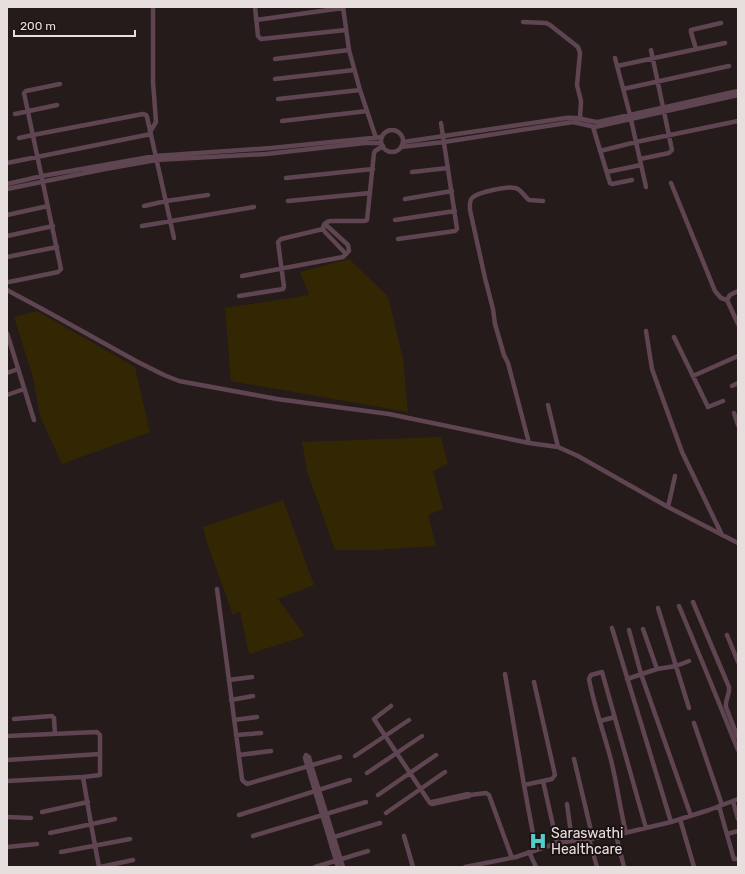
<svg xmlns="http://www.w3.org/2000/svg" width="745" height="874" viewBox="0 0 745 874" font-family="Rubik,sans-serif">
<rect width="100%" height="100%" fill="#251b1a"/>
<!-- green -->
<path fill="#332703" d="M 349,259 L 388,296 L 403,359 L 408,412 L 231,381 L 225,308 L 309,295 L 300,272 Z
M 37,311 L 135,367 L 150,432 L 62,464 L 40,416 L 33,377 L 14,317 Z
M 441,437 L 448,464 L 433,471 L 443,509 L 428,515 L 436,546 L 373,550 L 335,550 L 307,471 L 302,442 Z
M 283,500 L 314,585 L 278,599 L 305,636 L 249,654 L 240,611 L 233,615 L 206,540 L 203,527 Z"/>
<g fill="none" stroke-linecap="round" stroke-linejoin="round">
<!-- minor -->
<path stroke="#5f4452" stroke-width="4.5" d="M 255,7 L 258,36 L 261,39 L 346,30
M 343,7 L 349,50 L 360,90 L 376,138
M 256,20 L 343,8
M 523,22 L 546,23 L 550,25 L 578,47 L 580,53 L 577,85 L 581,101 L 580,118
M 696,49 L 691,32 L 691,30 L 721,23
M 615,58 L 630,115 L 646,187
M 275,59 L 349,50
M 617,66 L 725,43
M 275,79 L 354,70
M 623,89 L 729,66
M 278,99 L 360,90
M 15,114 L 57,105
M 282,121 L 367,111
M 593,127 L 610,183 L 612,184 L 632,180
M381 141a11 11 0 1 1 22 0a11 11 0 1 1-22 0Z
M 150,132 L 156,122 L 153,82 L 153,7
M 19,138 L 33,135 L 143,114 L 146,115 L 147,117 L 174,238
M 403,142 L 566,118 C 578,116 586,121 598,122 L 738,91
M 401,147 L 444,142 L 573,122 L 595,127 L 738,95
M 600,151 L 636,142 L 738,121
M 640,159 L 669,153 L 672,150 L 651,50
M 7,163 L 151,134
M 412,172 L 448,168
M 607,172 L 641,165
M 286,178 L 373,169
M 671,183 L 715,291 L 721,298 L 727,300
M 7,184 L 42,176 L 155,156 L 271,148 L 382,137
M 7,189 L 100,170 L 156,160 L 266,154 L 365,143 L 381,143
M 405,199 L 452,191
M 288,201 L 370,193
M 144,206 L 166,201 L 208,195
M 7,215 L 48,206
M 395,220 L 455,211
M 142,226 L 254,207
M 7,236 L 53,226
M 398,239 L 455,231 L 457,229 L 441,123
M 346,254 L 325,232 C 321,228 324,222 330,221 L 364,221 L 367,220 L 374,153 L 375,151 L 383,146
M 7,257 L 57,247
M 242,276 L 343,257 L 349,251 L 348,245 L 325,224
M 9,282 L 58,272 L 61,269 L 24,93 L 26,91 L 60,84
M 7,290 L 46,311 L 136,361 L 164,375 L 179,381 L 277,399 L 389,414 L 529,443 L 558,447 L 578,456 L 668,507 L 738,543
M 738,291 L 730,295 L 727,300 L 738,324
M 239,296 L 283,289 L 284,287 L 278,242 L 281,239 L 323,229
M 646,331 L 652,369 L 682,452 L 722,535
M 7,333 L 34,420
M 674,337 L 693,376 L 738,356
M 7,373 L 18,369
M 693,376 L 708,407 L 723,401
M 732,386 L 738,383
M 7,395 L 24,389
M 548,405 L 558,447
M 734,413 L 738,425
M 529,443 L 508,363 L 504,355 L 495,324 L 493,309 L 485,278 L 470,210 C 470,206 469,201 472,198 C 478,192 507,186 515,188 C 521,189 524,196 529,200 L 543,201
M 668,507 L 675,476
M 217,589 L 242,779 L 243,781 L 247,784 L 340,757
M 693,602 L 729,687 C 730,695 725,699 726,707 L 738,738
M 679,606 L 706,671 L 738,750
M 658,608 L 689,708
M 612,628 L 671,822
M 643,629 L 657,669
M 629,630 L 641,674 L 691,816
M 727,635 L 738,662
M 505,674 L 524,785 L 536,850
M 627,679 L 657,669 L 676,666 L 689,661
M 229,680 L 252,677
M 231,700 L 253,696
M 391,706 L 374,719 L 430,803 L 432,804 L 469,796 L 470,795 L 468,794 L 432,802 L 430,803
M 14,719 L 52,716 L 54,718 L 55,734
M 234,720 L 257,717
M 600,721 L 615,717
M 694,723 L 722,805
M 236,735 L 261,733
M 7,736 L 97,732 L 100,735 L 100,775 L 83,777 L 7,781
M 239,755 L 271,751
M 355,756 L 409,720
M 574,759 L 593,839
M 7,760 L 100,754
M 367,773 L 422,736
M 83,777 L 91,824 L 99,867
M 543,781 L 557,843
M 524,785 L 552,779 L 555,775 L 534,682
M 378,795 L 436,755
M 470,795 L 486,793 L 489,795 L 512,858
M 733,801 L 738,819
M 567,804 L 572,841
M 719,806 L 733,856 L 734,859 L 738,859
M 42,812 L 88,802
M 386,813 L 445,772
M 239,815 L 350,780
M 7,817 L 31,818
M 680,819 L 694,867
M 50,833 L 115,819
M 626,833 C 620,808 617,784 611,760 C 604,733 594,706 589,679 L 591,675 L 602,672 L 646,828
M 727,834 L 738,831
M 616,835 L 624,867
M 253,836 L 366,802
M 404,836 L 413,867
M 331,838 L 380,823
M 589,839 L 597,867
M 7,847 L 37,844
M 61,852 L 130,839
M 529,852 L 536,867
M 100,867 L 133,860
M 315,867 L 368,851
M 338,867 L 305,758 L 306,755 L 309,757 L 311,765 L 343,867
M 465,867 L 516,857 L 557,843 L 616,835 L 671,822 L 709,810 L 738,799"/>
</g>
<!-- icons -->
<defs>
<g id="hospital-bare" transform="scale(1.38)"><path d="M-5-5h3v3.5h4V-5h3V5h-3V1.5h-4V5h-3Z" fill="#53cdca" stroke="#1c1211" stroke-width="2.5" paint-order="stroke"/></g>
</defs>
<g fill-rule="evenodd">
<use href="#hospital-bare" x="538" y="841"/>
</g>
<g text-anchor="middle" stroke-width="4" stroke-linejoin="round" paint-order="stroke">
<!-- poi labels -->
<g font-size="14" fill="#e7dfde" stroke="#1c1211" text-anchor="start">
<text x="551" y="838">Saraswathi<tspan x="551" dy="16">Healthcare</tspan></text>
</g>
</g>
<!-- border -->
<rect width="745" height="874" fill="none" stroke="#e7dfde" stroke-width="16"/>
<!-- scale -->
<path d="M14 30v6h121v-6" fill="none" stroke="#e7dfde" stroke-width="2"/>
<text x="20" y="30" font-size="12" fill="#e7dfde" stroke="#1c1211" stroke-width="3" paint-order="stroke">200 m</text>
</svg>
